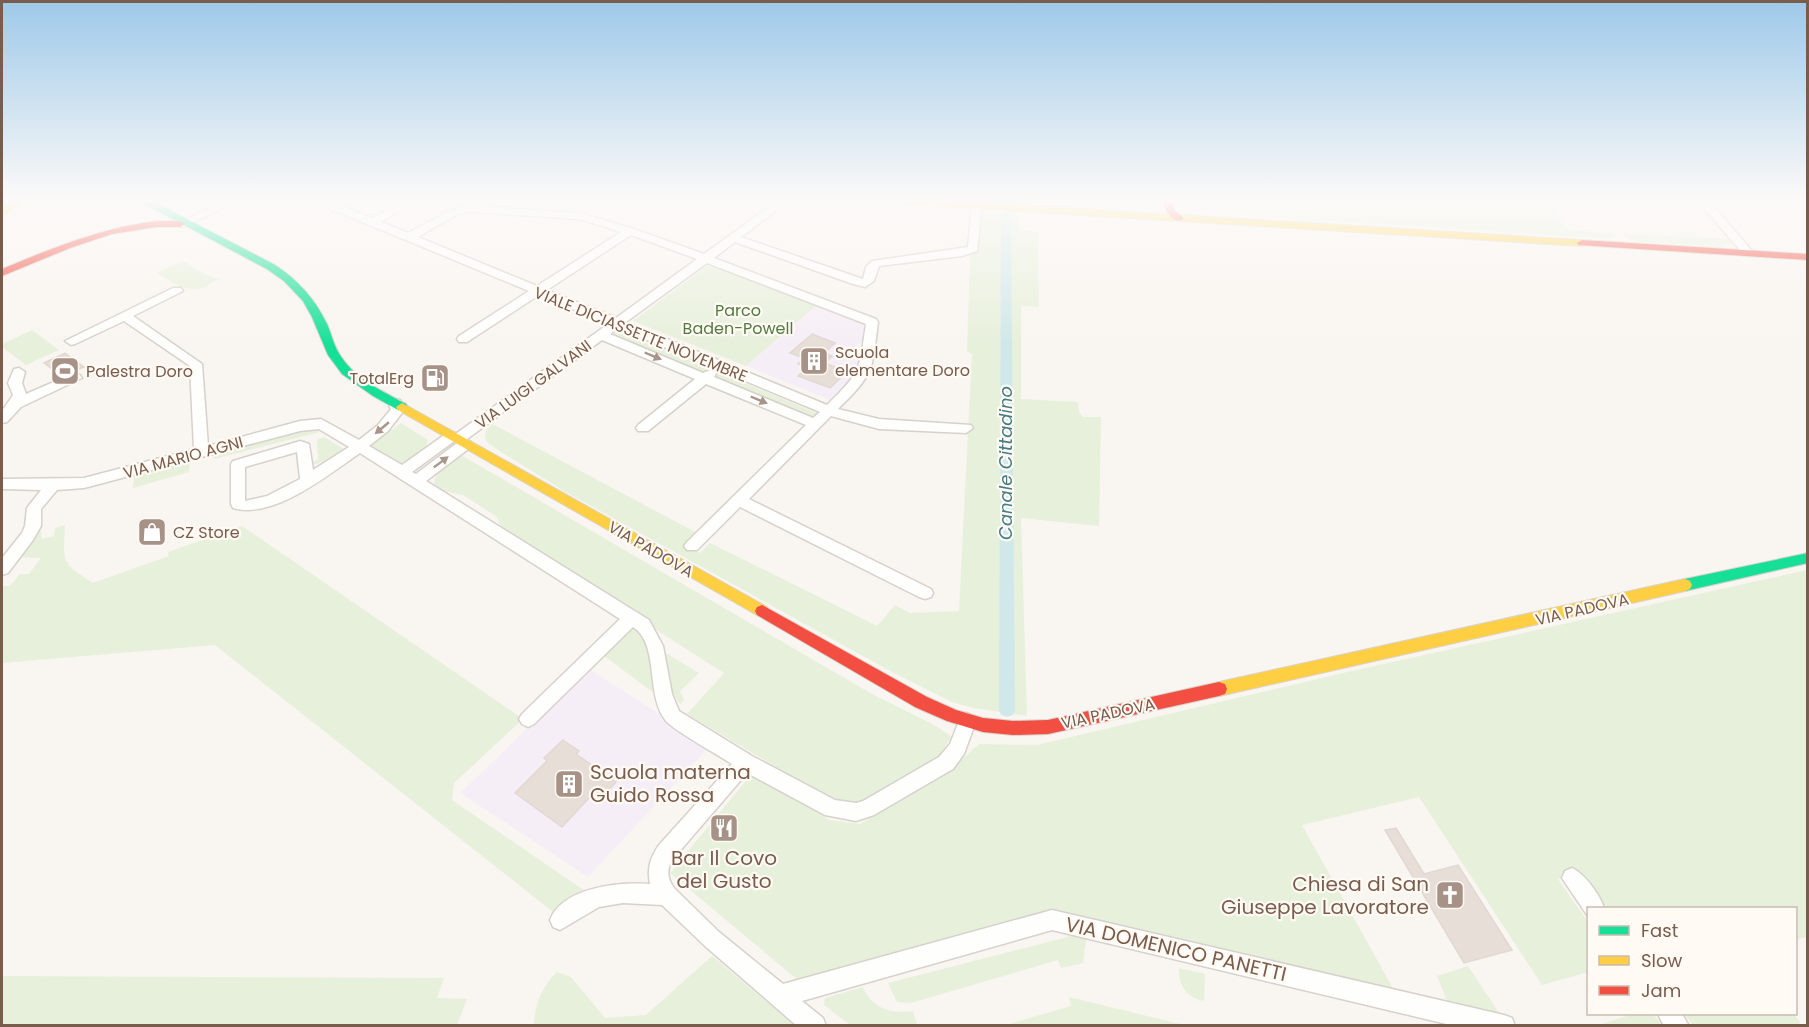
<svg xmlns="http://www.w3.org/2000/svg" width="1809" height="1027" viewBox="0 0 1809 1027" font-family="Poppins,sans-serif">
<rect width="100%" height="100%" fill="#f9f5f0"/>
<!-- education -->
<path fill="#f6eef6" d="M 817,305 L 864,323 L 867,328 L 865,338 L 846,356 L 863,362 L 862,371 L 833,401 L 746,366 Z
M 589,669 L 710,746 L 588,877 L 460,793 Z"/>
<!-- green -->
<path fill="#e7f0db" d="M 329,201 L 405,201 L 384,213 L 361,202 L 347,208 Z
M 1074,201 L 1163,201 L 1162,206 L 1148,209 L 1074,205 Z
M 1188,201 L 1548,201 L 1568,230 L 1614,233 L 1615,236 L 1608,239 L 1228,214 L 1209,211 Z
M 980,213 L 1018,215 L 1019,230 L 1038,232 L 1039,307 L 1021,306 L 1021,399 L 1078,402 L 1079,412 L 1083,417 L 1101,417 L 1099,526 L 1021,518 L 1027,716 L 973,708 L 952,702 L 892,672 L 564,491 L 501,452 L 487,442 L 485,437 L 486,431 L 492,424 L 699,534 L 686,546 L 700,553 L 710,543 L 877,626 L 895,605 L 910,613 L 959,611 L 972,354 L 967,351 L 970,255 L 979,248 Z
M 1623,234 L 1731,239 L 1732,243 L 1722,246 L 1639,242 L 1628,238 Z
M 182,261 L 212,278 L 225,279 C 212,279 212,285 202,288 C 185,293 171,281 157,273 Z
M 708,265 L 817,305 L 746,366 L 633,321 Z
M 32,330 L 59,350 L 26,365 L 2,347 L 2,344 Z
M 617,331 L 710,369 L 705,373 L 612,334 Z
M 718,372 L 821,415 L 816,419 L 712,377 Z
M 401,423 L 428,440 C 425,453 407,460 396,466 L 367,449 L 389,430 L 392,430 Z
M 309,429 L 320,432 L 214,459 L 213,453 Z
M 324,437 L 344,449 L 327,460 L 310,466 L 309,463 L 318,460 L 317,440 Z
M 461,455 L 872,694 C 887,702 945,728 951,737 L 936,761 L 865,802 L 853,803 L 825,796 L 687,714 L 724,673 L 504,533 L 496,516 L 463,495 L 438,490 L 434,483 C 437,468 449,463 461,455 Z
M 190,460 L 189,472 L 133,488 L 134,476 Z
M 65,525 C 63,563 61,562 93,583 L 169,556 L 168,552 L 242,526 L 523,719 L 454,783 L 452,800 L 585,891 L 557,915 L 215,645 L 2,663 L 2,586 L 10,586 L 20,574 L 29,574 L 41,558 L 17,557 L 32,537 L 41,531 L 42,539 L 54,536 L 55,528 Z
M 1807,570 L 1807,937 L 1796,940 L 1796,908 L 1607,908 L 1580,873 L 1558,879 L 1588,922 L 1588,972 L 1542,985 L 1419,797 L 1302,825 L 1395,992 L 1048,914 L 799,981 L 670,873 L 754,771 L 829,820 L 860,824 L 949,771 L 979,744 L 1037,745 L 1343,673 Z
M 632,627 C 652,639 651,672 654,693 L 603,655 Z
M 664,652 L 699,673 L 680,691 L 684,700 L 680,704 L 670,690 Z
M 1087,932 L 1083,963 L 1061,968 L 1058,960 L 911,1003 L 897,1002 L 888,983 Z
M 712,956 L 794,1025 L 534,1025 C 535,1004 541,988 557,972 L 571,977 L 605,1018 L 646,1015 Z
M 1468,966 L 1501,1016 L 1447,1001 L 1437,976 Z
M 1179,968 L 1205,974 L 1204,1001 C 1187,998 1178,985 1179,968 Z
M 2,976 L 444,978 L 437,998 L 467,999 L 457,1025 L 2,1026 Z
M 863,987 C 872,1009 891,1014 913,1011 L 917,1025 L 850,1025 L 824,1005 L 825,998 Z
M 1069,997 L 1184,1025 L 1006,1025 L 1071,1006 Z
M 1633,1014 L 1653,1014 L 1662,1025 L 1599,1025 Z
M 1684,1014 L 1793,1014 L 1801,1023 L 1791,1026 L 1693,1025 Z"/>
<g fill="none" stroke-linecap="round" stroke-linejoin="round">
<!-- canal -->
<path fill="#d0e8ea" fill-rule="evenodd" d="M 1006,212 L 1011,215 L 1015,710 L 1013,715 L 1007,717 L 1001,715 L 999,710 L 1001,215 Z"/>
</g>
<!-- building -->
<path fill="#e6ded7" stroke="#e2d8d2" stroke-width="1.5" d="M 812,334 L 835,343 L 824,353 L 832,356 L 825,363 L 847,372 L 830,388 L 798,376 L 807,368 L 798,364 L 804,358 L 790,353 Z
M 65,353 L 84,367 L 61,376 L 44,363 Z
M 563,740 L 579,751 L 576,754 L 616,782 L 597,802 L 590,797 L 562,827 L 515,793 L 547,761 L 544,758 Z
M 1396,828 L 1424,874 L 1458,865 L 1512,950 L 1464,963 L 1385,830 Z"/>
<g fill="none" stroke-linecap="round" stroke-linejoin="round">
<!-- street casing -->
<g stroke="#d7d1cb" stroke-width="3">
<path id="street" d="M 224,201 L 238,201 L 186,226 L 182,227 L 177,224 Z
M 321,201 L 330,201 L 372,218 L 403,201 L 416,201 L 381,222 L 408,233 L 449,211 L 471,206 L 580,213 L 634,229 L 704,254 L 777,201 L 789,201 L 741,237 L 863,279 L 866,267 L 872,261 L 968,247 L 972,206 L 977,203 L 982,206 L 977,251 L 962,256 L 879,266 L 874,281 L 865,287 L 853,284 L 735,242 L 714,258 L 876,319 L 878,322 C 872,371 874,374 838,409 L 879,419 L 971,425 L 973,428 L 966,433 L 879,429 L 831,416 L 749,499 L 931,589 L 933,593 L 931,597 L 925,599 L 919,597 L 740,507 L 697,550 L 687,550 L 684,546 L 687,542 L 806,425 L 706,384 L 648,431 L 638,431 L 636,428 L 638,425 L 695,379 L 602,340 L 467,439 L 473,444 L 471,447 L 426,481 L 649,620 L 663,646 L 672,694 L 679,711 L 752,756 L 835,800 L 856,803 L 863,801 L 939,757 L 950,744 L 961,716 L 967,713 L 973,716 L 976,721 L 964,754 L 953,769 L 874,815 L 856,821 L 825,815 L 747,773 L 673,859 C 666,869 667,878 674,888 L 719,932 L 783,984 L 1052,910 L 1504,1015 L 1512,1018 L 1515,1026 L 1455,1026 L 1052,930 L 802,1001 L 823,1018 L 826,1026 L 797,1026 L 705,946 L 662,905 L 623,903 L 599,907 L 560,930 L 553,927 L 550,920 C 563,887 619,882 650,884 C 647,868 650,858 659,845 L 732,764 C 717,754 676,732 666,721 C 645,696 660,644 633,627 L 534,724 L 528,727 L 522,724 L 519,719 L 522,714 L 620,619 L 360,453 C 328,475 273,520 233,508 L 231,504 L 231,464 L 233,461 L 300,441 L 309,444 L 313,470 L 349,447 L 319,429 L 300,431 L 84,488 L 57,490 L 41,509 L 41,526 L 33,540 L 8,573 L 2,575 L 2,558 L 22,533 L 25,526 L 27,508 L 41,490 L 2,489 L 2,479 L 84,478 L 194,449 L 190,366 L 124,321 L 75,344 L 71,345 L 65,341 L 173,288 L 181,288 L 183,291 L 133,316 L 202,364 L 208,446 L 300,421 L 321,419 L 359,440 L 378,425 L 391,409 L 388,403 L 395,399 L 400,400 L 405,409 L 388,431 L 369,446 L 402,465 L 447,433 L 457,433 L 608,324 L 539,295 L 467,342 L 459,342 L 457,339 L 459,336 L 529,291 L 321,205 ZM 471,212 L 579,219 L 621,232 L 537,286 L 418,237 L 456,215 ZM 631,235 L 697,259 L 616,318 L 547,290 ZM 707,263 L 866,324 C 859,370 862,371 827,405 L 626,322 ZM 618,328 L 820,412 L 813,418 L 714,377 L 716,374 L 715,371 L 710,370 L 703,373 L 610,334 ZM 453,442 L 457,443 L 416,474 L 412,472 ZM 297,452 L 300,479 L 267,496 L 245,501 L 245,467 Z
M 1698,201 L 1709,201 L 1752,251 L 1752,255 L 1744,255 Z
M 19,368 L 25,372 L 22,383 L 26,394 L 70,375 L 80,375 L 82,378 L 21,407 L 7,422 L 2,423 L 2,411 L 13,395 L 8,383 L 14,369 Z
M 1572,868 C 1585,874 1600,895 1604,908 L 1588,908 L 1588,916 L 1587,915 L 1562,878 L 1565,871 Z
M 1658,1014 L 1682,1014 L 1689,1026 L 1664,1026 Z"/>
</g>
<!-- fast casing -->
<g stroke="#d9d2cb" stroke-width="2">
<path id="fast" d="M 139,201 L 152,201 L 275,265 C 298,280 315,299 327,324 C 332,335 334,348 342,358 C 357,380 384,392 406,404 L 408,407 L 406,410 L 398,410 L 373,396 L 342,374 L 328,355 L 312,317 L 303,301 L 284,281 L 267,269 Z
M 1808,553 L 1808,563 L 1685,591 L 1680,589 L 1678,585 L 1680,581 L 1685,579 Z"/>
</g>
<!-- slow casing -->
<g stroke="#d9d2cb" stroke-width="2">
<path id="slow" d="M 15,201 L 27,201 L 2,216 L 2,209 Z
M 900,201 L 956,201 L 1582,240 L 1587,243 L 1582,246 L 905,204 Z
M 402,403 L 767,607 L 769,611 L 767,615 L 762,617 L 757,615 L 398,410 L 396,407 Z
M 1685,579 L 1690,581 L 1692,585 L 1690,589 L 1685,591 L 1219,696 L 1213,694 L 1211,689 L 1213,684 L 1219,682 Z"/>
</g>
<!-- jam casing -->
<g stroke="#d9d2cb" stroke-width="2">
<path id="jam" d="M 1163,201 L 1173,201 L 1175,211 L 1184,218 L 1182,220 C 1170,222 1166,211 1163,201 Z
M 156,221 L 180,221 L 185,224 L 180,227 L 156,227 L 112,234 L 70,248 L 2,276 L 2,269 C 52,248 101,228 156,221 Z
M 1582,240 L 1808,254 L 1808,260 L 1578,245 L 1577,243 Z
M 762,605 L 927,697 L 956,710 L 983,718 L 1013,721 L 1048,720 L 1219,682 L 1225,684 L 1227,689 L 1225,694 L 1219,696 L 1048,734 L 1013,735 L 983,732 L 947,721 L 915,707 L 757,615 L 755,611 L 757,607 Z"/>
</g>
<!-- street -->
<use href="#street" fill="#fefefd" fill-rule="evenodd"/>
<!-- fast -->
<use href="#fast" fill="#16e098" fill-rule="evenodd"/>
<!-- slow -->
<use href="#slow" fill="#ffcf43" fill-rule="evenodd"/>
<!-- jam -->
<use href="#jam" fill="#f24e42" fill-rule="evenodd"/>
</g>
<!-- one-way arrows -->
<defs><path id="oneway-solid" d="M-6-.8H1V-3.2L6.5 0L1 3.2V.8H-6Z" transform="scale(1.5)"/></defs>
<g fill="#a8958b">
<use href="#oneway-solid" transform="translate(653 356) rotate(23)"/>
<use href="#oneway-solid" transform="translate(759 400) rotate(23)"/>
<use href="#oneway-solid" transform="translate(382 428) rotate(140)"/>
<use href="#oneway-solid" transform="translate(441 462) rotate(-37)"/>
</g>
<!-- sky -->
<linearGradient id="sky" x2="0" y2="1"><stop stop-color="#9ec9e9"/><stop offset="0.58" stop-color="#fcfaf8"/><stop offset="1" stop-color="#fcfaf8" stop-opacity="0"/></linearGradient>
<rect width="1809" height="345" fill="url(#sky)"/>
<!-- icons -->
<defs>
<g id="building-square" transform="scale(1.5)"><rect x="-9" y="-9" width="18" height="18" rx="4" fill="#a69286" stroke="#fffaf3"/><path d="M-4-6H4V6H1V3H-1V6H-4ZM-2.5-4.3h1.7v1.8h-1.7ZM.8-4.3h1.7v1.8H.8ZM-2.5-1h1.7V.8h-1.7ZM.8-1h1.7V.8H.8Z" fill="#fff"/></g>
<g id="stadium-square" transform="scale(1.5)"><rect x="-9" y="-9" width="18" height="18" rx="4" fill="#a69286" stroke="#fffaf3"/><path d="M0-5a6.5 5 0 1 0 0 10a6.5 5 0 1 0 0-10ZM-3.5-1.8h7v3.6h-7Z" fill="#fff"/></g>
<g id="fuel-square" transform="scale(1.5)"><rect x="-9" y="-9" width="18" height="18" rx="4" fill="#a69286" stroke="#fffaf3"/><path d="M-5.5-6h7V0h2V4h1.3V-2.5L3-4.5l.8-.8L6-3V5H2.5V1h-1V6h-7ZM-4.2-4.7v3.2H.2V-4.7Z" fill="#fff"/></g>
<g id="shop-square" transform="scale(1.5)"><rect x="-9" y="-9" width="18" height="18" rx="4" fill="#a69286" stroke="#fffaf3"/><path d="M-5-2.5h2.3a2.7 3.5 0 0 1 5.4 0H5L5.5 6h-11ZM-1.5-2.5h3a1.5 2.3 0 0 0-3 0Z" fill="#fff"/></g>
<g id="restaurant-square" transform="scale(1.5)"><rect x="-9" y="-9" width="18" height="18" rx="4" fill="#a69286" stroke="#fffaf3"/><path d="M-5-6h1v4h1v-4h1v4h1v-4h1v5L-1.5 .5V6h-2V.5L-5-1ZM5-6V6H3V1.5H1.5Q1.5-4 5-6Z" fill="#fff"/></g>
<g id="church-square" transform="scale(1.5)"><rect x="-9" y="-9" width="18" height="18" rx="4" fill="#a69286" stroke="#fffaf3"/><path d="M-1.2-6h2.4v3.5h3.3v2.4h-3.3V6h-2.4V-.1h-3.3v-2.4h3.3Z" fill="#fff"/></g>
</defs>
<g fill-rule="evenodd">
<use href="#building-square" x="814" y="361"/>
<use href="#stadium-square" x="65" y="371"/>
<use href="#fuel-square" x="435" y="378"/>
<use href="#shop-square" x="152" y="532"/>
<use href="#building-square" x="569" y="784"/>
<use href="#restaurant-square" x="724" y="828"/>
<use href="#church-square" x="1450" y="895"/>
</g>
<g text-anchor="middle" stroke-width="4.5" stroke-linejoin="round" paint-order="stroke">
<!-- park labels -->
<g font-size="16" fill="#537a41" stroke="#fffaf3">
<text x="738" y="316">Parco<tspan x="738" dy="18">Baden-Powell</tspan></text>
</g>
<!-- street labels -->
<g font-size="16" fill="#7a5c4d" stroke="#fffaf3">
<text transform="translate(641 334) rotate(22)" y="6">VIALE DICIASSETTE NOVEMBRE</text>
<text transform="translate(533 384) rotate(-36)" y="6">VIA LUIGI GALVANI</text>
<text transform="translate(183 457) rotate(-15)" y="6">VIA MARIO AGNI</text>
<text transform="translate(651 549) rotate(30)" y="6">VIA PADOVA</text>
<text transform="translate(1582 609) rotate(-13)" y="6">VIA PADOVA</text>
<text transform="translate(1108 713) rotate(-12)" y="6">VIA PADOVA</text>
</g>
<!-- poi labels -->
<g font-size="16" fill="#7a5c4d" stroke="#fffaf3" text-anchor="start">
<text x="835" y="358">Scuola<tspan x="835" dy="18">elementare Doro</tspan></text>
<text x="86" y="377">Palestra Doro</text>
<text x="414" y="384" text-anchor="end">TotalErg</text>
<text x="173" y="538">CZ Store</text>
</g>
<!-- water labels -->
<g font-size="18" font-style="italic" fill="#437c86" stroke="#fffaf3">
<text transform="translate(1006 463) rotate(-90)" y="6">Canale Cittadino</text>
</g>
<!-- near-poi labels -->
<g font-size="20" fill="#7a5c4d" stroke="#fffaf3" text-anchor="start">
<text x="590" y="779">Scuola materna<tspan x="590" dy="23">Guido Rossa</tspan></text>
<text x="724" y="865" text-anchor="middle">Bar Il Covo<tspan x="724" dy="23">del Gusto</tspan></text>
<text x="1429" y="891" text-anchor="end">Chiesa di San<tspan x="1429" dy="23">Giuseppe Lavoratore</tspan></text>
</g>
<!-- near-street labels -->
<g font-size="20" fill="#7a5c4d" stroke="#fffaf3">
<text transform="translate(1176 949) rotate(13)" y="7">VIA DOMENICO PANETTI</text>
</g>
</g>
<!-- border -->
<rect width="1809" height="1027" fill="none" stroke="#7a5c4d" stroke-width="6"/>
<!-- legend -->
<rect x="1587" y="907" width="210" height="108" fill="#fffaf3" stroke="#cabbb1" stroke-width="1.5"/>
<rect x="1599" y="926" width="30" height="9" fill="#16e098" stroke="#cabbb1" stroke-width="1.5"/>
<text x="1641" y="937" font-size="18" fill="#7a5c4d">Fast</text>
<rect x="1599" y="956" width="30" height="9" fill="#ffcf43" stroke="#cabbb1" stroke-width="1.5"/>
<text x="1641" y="967" font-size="18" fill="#7a5c4d">Slow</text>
<rect x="1599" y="986" width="30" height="9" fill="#f24e42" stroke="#cabbb1" stroke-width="1.5"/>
<text x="1641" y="997" font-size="18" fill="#7a5c4d">Jam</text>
</svg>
